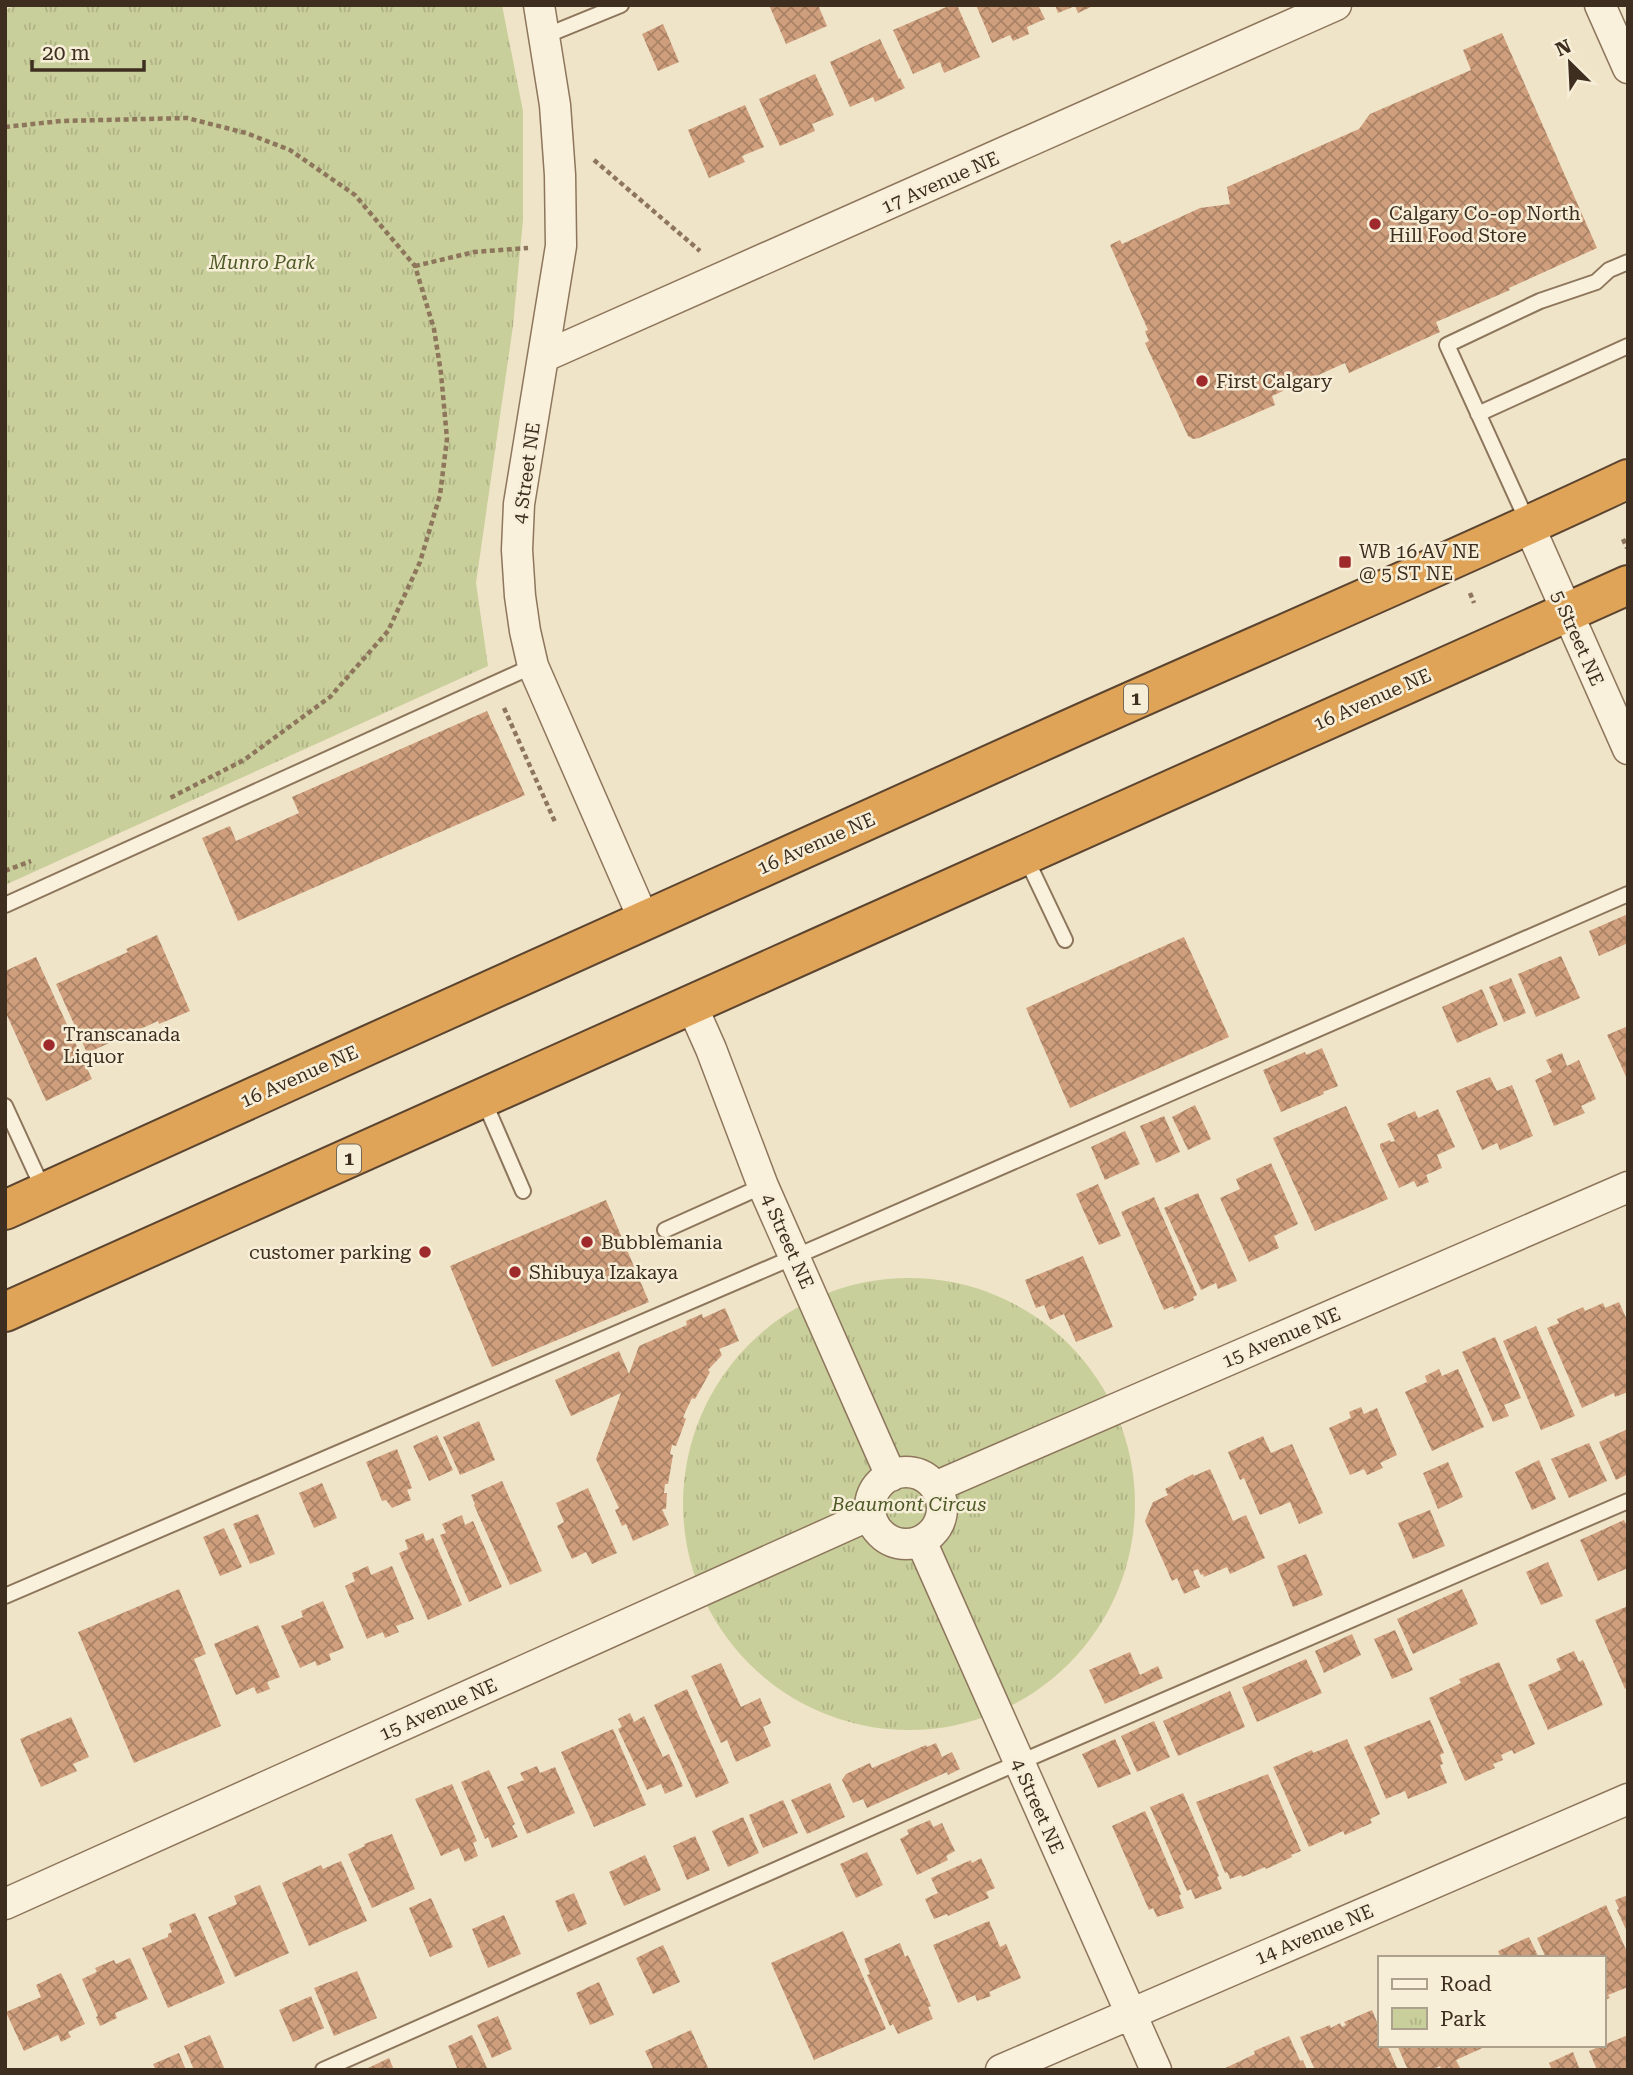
<svg xmlns="http://www.w3.org/2000/svg" width="1633" height="2075" viewBox="0 0 1633 2075" font-family="'Roboto Serif',serif">
<defs>
<pattern id="park-tufts" width="24" height="20" patternUnits="userSpaceOnUse" patternTransform="scale(1.75)"><rect width="24" height="20" fill="#c9cf9b"/><path d="M3 7l-1-3M5 7V3M7 7l1-3M15 17l-1-3M17 17v-4M19 17l1-3" fill="none" stroke="#aeb285"/></pattern>
<pattern id="building-cross-hatch" width="8" height="8" patternUnits="userSpaceOnUse" patternTransform="scale(1.75)"><rect width="8" height="8" fill="#cf9f7d"/><path d="M0 0l8 8M0 8l8-8" fill="none" stroke="#a98266"/></pattern>
</defs>
<rect width="100%" height="100%" fill="#f0e4c8"/>
<!-- park -->
<path fill="url(#park-tufts)" d="M 16,5 L 502,5 L 523,111 L 523,220 L 513,326 L 476,583 L 488,666 L 5,885 L 5,10 Z
M683 1504a226 226 0 1 1 452 0a226 226 0 1 1-452 0Z"/>
<!-- building -->
<path fill="url(#building-cross-hatch)" d="M 769,5 L 818,5 L 827,26 L 786,44 Z
M 951,5 L 957,5 L 980,57 L 944,73 L 940,62 L 913,74 L 893,30 Z
M 976,5 L 1038,5 L 1045,19 L 1027,27 L 1029,34 L 1013,41 L 1010,35 L 992,43 Z
M 1055,5 L 1095,5 L 1078,13 L 1075,6 L 1058,13 Z
M 663,24 L 679,62 L 658,71 L 642,34 Z
M 1502,33 L 1597,248 L 1509,288 L 1510,290 L 1436,322 L 1440,332 L 1349,373 L 1345,363 L 1272,396 L 1275,405 L 1199,438 L 1193,439 L 1188,436 L 1145,343 L 1149,341 L 1145,331 L 1148,330 L 1110,245 L 1120,240 L 1122,244 L 1200,208 L 1230,204 L 1227,187 L 1359,129 L 1370,114 L 1471,70 L 1463,50 Z
M 880,39 L 899,79 L 900,78 L 905,88 L 875,102 L 873,97 L 850,107 L 830,62 Z
M 815,74 L 834,115 L 812,124 L 815,131 L 780,146 L 759,99 Z
M 745,105 L 764,147 L 742,156 L 745,162 L 709,178 L 688,130 Z
M 487,711 L 525,795 L 238,921 L 202,838 L 230,826 L 236,841 L 299,813 L 292,797 Z
M 1628,914 L 1628,943 L 1599,956 L 1589,931 Z
M 157,935 L 190,1011 L 159,1024 L 158,1021 L 87,1053 L 56,984 L 128,952 L 126,949 Z
M 1184,937 L 1229,1037 L 1070,1108 L 1026,1008 Z
M 1561,956 L 1580,998 L 1536,1017 L 1518,974 Z
M 36,957 L 92,1079 L 46,1101 L 5,1011 L 5,971 Z
M 1511,978 L 1526,1013 L 1504,1022 L 1489,987 Z
M 1482,989 L 1498,1025 L 1457,1043 L 1442,1007 Z
M 1628,1026 L 1628,1081 L 1607,1035 Z
M 1322,1048 L 1338,1086 L 1323,1092 L 1324,1094 L 1281,1112 L 1263,1070 L 1305,1052 L 1306,1055 Z
M 1562,1053 L 1567,1066 L 1579,1060 L 1596,1099 L 1581,1106 L 1585,1113 L 1554,1126 L 1535,1080 L 1552,1072 L 1546,1060 Z
M 1490,1077 L 1497,1091 L 1512,1085 L 1533,1136 L 1500,1150 L 1497,1143 L 1482,1150 L 1456,1091 Z
M 1195,1105 L 1211,1139 L 1188,1150 L 1172,1117 Z
M 1346,1106 L 1388,1199 L 1315,1231 L 1273,1138 Z
M 1438,1109 L 1455,1147 L 1437,1155 L 1442,1168 L 1426,1175 L 1429,1182 L 1417,1187 L 1414,1181 L 1399,1188 L 1380,1147 L 1380,1144 L 1390,1140 L 1391,1142 L 1395,1141 L 1387,1124 L 1415,1111 L 1418,1118 Z
M 1164,1116 L 1180,1152 L 1156,1163 L 1140,1126 Z
M 1125,1131 L 1140,1164 L 1105,1180 L 1091,1147 Z
M 1271,1163 L 1298,1224 L 1274,1236 L 1279,1248 L 1249,1262 L 1220,1198 L 1240,1189 L 1236,1179 Z
M 1098,1184 L 1121,1236 L 1099,1245 L 1076,1194 Z
M 1198,1193 L 1237,1281 L 1218,1289 L 1216,1283 L 1201,1290 L 1164,1208 Z
M 1154,1197 L 1197,1295 L 1193,1297 L 1194,1300 L 1174,1309 L 1173,1306 L 1164,1310 L 1121,1212 Z
M 606,1200 L 649,1302 L 492,1367 L 450,1266 Z
M 1083,1256 L 1113,1327 L 1076,1342 L 1064,1314 L 1050,1320 L 1044,1305 L 1036,1308 L 1025,1280 Z
M 1619,1302 L 1628,1322 L 1628,1392 L 1615,1397 L 1614,1393 L 1582,1408 L 1547,1328 L 1559,1323 L 1557,1319 L 1583,1307 L 1585,1311 L 1603,1303 L 1605,1308 Z
M 725,1308 L 739,1341 L 719,1349 L 722,1355 L 708,1370 L 710,1372 L 695,1399 L 692,1398 L 683,1417 L 686,1419 L 676,1446 L 672,1445 L 670,1454 L 673,1455 L 668,1484 L 665,1484 L 664,1493 L 667,1493 L 666,1509 L 662,1509 L 669,1525 L 633,1541 L 626,1524 L 622,1526 L 615,1510 L 619,1508 L 596,1459 L 621,1393 L 571,1416 L 555,1380 L 619,1351 L 629,1374 L 639,1346 L 687,1325 L 686,1321 L 702,1314 L 703,1318 Z
M 1536,1326 L 1575,1416 L 1541,1430 L 1503,1341 Z
M 1495,1337 L 1521,1398 L 1504,1405 L 1509,1416 L 1493,1422 L 1462,1352 Z
M 1439,1369 L 1442,1376 L 1458,1369 L 1484,1427 L 1432,1451 L 1405,1392 L 1427,1382 L 1425,1376 Z
M 1361,1407 L 1364,1414 L 1377,1408 L 1397,1455 L 1380,1463 L 1383,1468 L 1367,1475 L 1364,1469 L 1350,1475 L 1329,1428 L 1351,1418 L 1349,1412 Z
M 479,1421 L 495,1460 L 460,1475 L 443,1437 Z
M 1628,1429 L 1628,1474 L 1616,1480 L 1599,1442 Z
M 437,1435 L 453,1470 L 429,1481 L 413,1446 Z
M 1263,1436 L 1271,1453 L 1292,1444 L 1323,1513 L 1299,1524 L 1290,1502 L 1260,1515 L 1244,1478 L 1240,1480 L 1228,1452 Z
M 1589,1443 L 1607,1481 L 1569,1498 L 1551,1459 Z
M 397,1449 L 412,1488 L 407,1490 L 411,1500 L 392,1508 L 386,1500 L 382,1501 L 366,1462 Z
M 1539,1460 L 1556,1499 L 1532,1510 L 1515,1472 Z
M 1448,1462 L 1463,1497 L 1438,1509 L 1423,1473 Z
M 1210,1469 L 1233,1521 L 1246,1515 L 1265,1558 L 1230,1574 L 1227,1567 L 1204,1577 L 1203,1574 L 1201,1575 L 1198,1569 L 1193,1571 L 1200,1587 L 1184,1594 L 1177,1578 L 1172,1581 L 1145,1521 L 1153,1502 L 1168,1495 L 1165,1489 L 1193,1474 L 1194,1476 Z
M 502,1481 L 542,1571 L 510,1585 L 474,1505 L 475,1504 L 471,1495 Z
M 322,1483 L 337,1518 L 314,1528 L 299,1493 Z
M 588,1488 L 617,1553 L 592,1564 L 586,1552 L 572,1559 L 557,1526 L 564,1522 L 556,1503 Z
M 1430,1510 L 1445,1546 L 1413,1559 L 1398,1523 Z
M 258,1514 L 275,1554 L 250,1564 L 233,1524 Z
M 462,1515 L 465,1525 L 473,1521 L 502,1587 L 469,1602 L 440,1535 L 446,1533 L 442,1524 Z
M 1624,1520 L 1628,1528 L 1628,1568 L 1598,1581 L 1580,1540 Z
M 224,1528 L 242,1567 L 220,1576 L 203,1537 Z
M 423,1533 L 426,1541 L 433,1538 L 462,1605 L 428,1620 L 399,1553 L 408,1549 L 405,1540 Z
M 1306,1554 L 1323,1595 L 1293,1607 L 1277,1566 Z
M 1548,1562 L 1563,1596 L 1541,1605 L 1526,1572 Z
M 368,1566 L 371,1575 L 392,1566 L 414,1619 L 396,1626 L 399,1632 L 385,1638 L 383,1632 L 367,1639 L 345,1586 L 355,1581 L 352,1573 Z
M 179,1589 L 206,1654 L 194,1659 L 221,1726 L 134,1763 L 78,1632 Z
M 1462,1589 L 1478,1624 L 1413,1654 L 1397,1619 Z
M 323,1601 L 344,1648 L 329,1654 L 331,1660 L 317,1666 L 315,1661 L 300,1668 L 281,1626 L 303,1617 L 301,1611 Z
M 1628,1606 L 1628,1687 L 1625,1689 L 1595,1620 Z
M 258,1625 L 280,1677 L 267,1682 L 270,1689 L 257,1694 L 254,1687 L 236,1695 L 214,1644 Z
M 1395,1630 L 1413,1670 L 1392,1679 L 1374,1639 Z
M 1352,1634 L 1361,1655 L 1324,1673 L 1315,1651 Z
M 1574,1651 L 1579,1662 L 1583,1660 L 1603,1705 L 1548,1730 L 1528,1685 L 1561,1670 L 1556,1659 Z
M 1130,1652 L 1140,1675 L 1158,1666 L 1163,1678 L 1105,1704 L 1089,1670 Z
M 1306,1659 L 1322,1693 L 1257,1722 L 1242,1687 Z
M 1499,1662 L 1535,1744 L 1514,1754 L 1512,1750 L 1501,1755 L 1503,1760 L 1493,1764 L 1495,1768 L 1465,1781 L 1429,1698 L 1461,1683 L 1459,1679 Z
M 721,1663 L 741,1707 L 760,1698 L 771,1723 L 763,1727 L 771,1746 L 736,1762 L 727,1740 L 721,1743 L 691,1676 Z
M 687,1689 L 729,1783 L 696,1798 L 654,1705 Z
M 1230,1691 L 1245,1727 L 1178,1756 L 1163,1721 Z
M 630,1713 L 634,1722 L 644,1716 L 663,1757 L 669,1754 L 683,1786 L 665,1794 L 661,1784 L 647,1790 L 618,1729 L 622,1727 L 618,1719 Z
M 71,1717 L 89,1757 L 73,1764 L 77,1771 L 41,1787 L 20,1739 Z
M 1430,1720 L 1444,1753 L 1440,1755 L 1443,1764 L 1440,1765 L 1447,1783 L 1408,1799 L 1405,1791 L 1386,1799 L 1364,1747 Z
M 1154,1721 L 1170,1757 L 1137,1772 L 1121,1736 Z
M 613,1729 L 646,1805 L 594,1827 L 561,1752 Z
M 1115,1739 L 1131,1774 L 1098,1788 L 1082,1754 Z
M 1347,1739 L 1380,1814 L 1370,1819 L 1372,1823 L 1345,1835 L 1343,1831 L 1309,1847 L 1273,1767 L 1312,1750 L 1313,1753 Z
M 936,1743 L 942,1757 L 952,1752 L 960,1769 L 948,1775 L 947,1772 L 867,1808 L 863,1799 L 853,1803 L 842,1780 L 846,1774 L 870,1763 L 872,1768 L 926,1745 L 927,1747 Z
M 537,1766 L 540,1773 L 555,1767 L 575,1813 L 527,1834 L 507,1787 L 524,1780 L 520,1773 Z
M 489,1770 L 515,1824 L 512,1826 L 518,1837 L 492,1848 L 488,1837 L 485,1839 L 461,1782 Z
M 1268,1774 L 1301,1851 L 1291,1855 L 1292,1857 L 1266,1869 L 1265,1867 L 1242,1877 L 1241,1875 L 1230,1879 L 1227,1872 L 1225,1873 L 1196,1802 Z
M 830,1783 L 845,1817 L 807,1834 L 791,1800 Z
M 452,1784 L 477,1841 L 473,1843 L 478,1856 L 465,1862 L 459,1848 L 441,1856 L 415,1799 Z
M 1183,1793 L 1219,1876 L 1217,1877 L 1222,1889 L 1195,1899 L 1191,1889 L 1187,1891 L 1150,1807 Z
M 783,1800 L 798,1833 L 763,1848 L 749,1815 Z
M 1145,1811 L 1181,1894 L 1179,1896 L 1184,1908 L 1157,1917 L 1153,1908 L 1149,1910 L 1112,1826 Z
M 743,1817 L 759,1853 L 728,1867 L 712,1831 Z
M 930,1820 L 933,1827 L 942,1823 L 955,1851 L 946,1856 L 948,1860 L 917,1875 L 900,1839 L 909,1834 L 907,1830 Z
M 392,1834 L 415,1889 L 372,1908 L 348,1854 L 365,1846 L 364,1844 Z
M 695,1836 L 710,1870 L 687,1880 L 673,1846 Z
M 867,1852 L 883,1885 L 856,1898 L 840,1864 Z
M 645,1855 L 661,1890 L 624,1906 L 609,1872 Z
M 981,1858 L 995,1888 L 986,1892 L 989,1898 L 948,1916 L 947,1914 L 934,1919 L 925,1899 L 938,1893 L 931,1878 L 971,1860 L 972,1863 Z
M 341,1861 L 367,1921 L 309,1946 L 282,1883 L 321,1865 L 323,1869 Z
M 260,1885 L 289,1953 L 235,1977 L 208,1917 L 237,1904 L 234,1896 Z
M 574,1893 L 587,1924 L 568,1932 L 555,1901 Z
M 1628,1895 L 1628,1934 L 1617,1910 L 1619,1909 L 1615,1900 Z
M 431,1898 L 453,1947 L 430,1957 L 409,1908 Z
M 1606,1905 L 1628,1954 L 1628,1987 L 1608,1995 L 1610,1998 L 1603,2001 L 1603,1958 L 1546,1958 L 1537,1938 Z
M 195,1913 L 225,1983 L 168,2008 L 142,1948 L 168,1937 L 168,1934 L 172,1932 L 169,1924 Z
M 504,1915 L 521,1954 L 488,1968 L 472,1929 Z
M 989,1921 L 1000,1947 L 1006,1944 L 1021,1978 L 989,1992 L 991,1996 L 977,2001 L 975,1995 L 958,2003 L 933,1945 Z
M 843,1931 L 886,2029 L 814,2060 L 771,1963 Z
M 1529,1937 L 1539,1958 L 1501,1958 L 1498,1951 Z
M 900,1943 L 905,1957 L 908,1955 L 931,2006 L 928,2007 L 933,2019 L 898,2034 L 893,2024 L 890,2026 L 867,1975 L 870,1974 L 864,1959 Z
M 663,1945 L 680,1982 L 653,1994 L 636,1958 Z
M 130,1958 L 148,1999 L 115,2013 L 117,2018 L 100,2026 L 96,2017 L 98,2016 L 82,1979 L 97,1972 L 95,1968 L 114,1960 L 116,1964 Z
M 357,1971 L 377,2018 L 334,2036 L 314,1988 Z
M 61,1973 L 85,2024 L 68,2032 L 71,2037 L 61,2042 L 58,2035 L 24,2051 L 6,2012 L 41,1997 L 36,1985 Z
M 599,1982 L 614,2015 L 590,2025 L 576,1993 Z
M 311,1996 L 324,2028 L 293,2042 L 279,2010 Z
M 1372,2010 L 1379,2027 L 1379,2045 L 1387,2045 L 1398,2070 L 1315,2070 L 1300,2037 L 1330,2025 L 1331,2028 L 1340,2023 L 1342,2027 L 1346,2025 L 1344,2022 Z
M 498,2016 L 512,2049 L 492,2058 L 477,2025 Z
M 691,2030 L 709,2070 L 654,2070 L 645,2051 Z
M 210,2035 L 225,2070 L 194,2070 L 184,2046 Z
M 472,2035 L 488,2070 L 458,2070 L 448,2046 Z
M 1628,2035 L 1628,2070 L 1597,2070 L 1589,2051 Z
M 1289,2036 L 1300,2061 L 1303,2060 L 1307,2070 L 1221,2070 L 1255,2054 L 1254,2051 Z
M 1397,2045 L 1489,2045 L 1456,2060 L 1461,2070 L 1442,2070 L 1440,2066 L 1431,2070 L 1408,2070 Z
M 1573,2052 L 1580,2070 L 1552,2070 L 1549,2063 Z
M 179,2053 L 186,2070 L 156,2070 L 153,2064 Z
M 389,2058 L 394,2070 L 364,2070 Z"/>
<g fill="none" stroke-linecap="round" stroke-linejoin="round">
<!-- lane casing -->
<g stroke="#8d765c" stroke-width="18">
<path id="lane" d="M 545,36 L 621,5
M 1478,414 L 1628,346
M 1529,525 L 1447,345 L 1540,301 L 1596,282 L 1609,270 L 1628,262
M 1025,856 L 1065,940
M 5,905 L 533,666
M 484,1101 L 523,1191
M 5,1106 L 44,1191
M 665,1230 L 763,1186
M 5,1596 L 822,1245 L 1628,894
M 323,2070 L 990,1775 L 1628,1501"/>
</g>
<!-- street casing -->
<g stroke="#8d765c" stroke-width="33">
<path id="street" d="M 539,5 L 555,105 L 560,175 L 561,246 L 519,504 L 517,550 L 520,596 L 525,631 L 533,666 L 644,920
M 1600,5 L 1628,68
M 543,357 L 1336,5
M 1529,526 L 1628,749
M 691,1004 L 711,1049 L 763,1186 L 891,1476
M870 1508a36 36 0 1 1 72 0a36 36 0 1 1-72 0Z
M 935,1487 L 1628,1187
M 921,1541 L 1156,2070
M 5,1904 L 870,1515
M 1001,2070 L 1628,1799"/>
</g>
<!-- highway casing -->
<g stroke="#5b4430" stroke-width="42">
<path id="highway" d="M 5,1210 C 355,1051 706,892 1056,735 C 1247,649 1439,568 1628,479
M 5,1312 C 547,1071 1086,826 1628,585"/>
</g>
<!-- path -->
<path stroke="#8d765c" stroke-width="4.5" stroke-dasharray="5 3.5" stroke-linecap="butt" d="M 5,127 L 61,121 L 187,118 L 246,133 L 290,150 L 355,195 L 415,266 L 434,329 L 441,373 L 447,439 L 440,495 L 420,562 L 388,631 L 330,697 L 244,760 L 170,798
M 594,160 L 700,251
M 415,266 L 474,252 L 528,248
M 1623,539 L 1627,548
M 1470,593 L 1474,603
M 504,708 L 555,822
M 5,871 L 31,861"/>
<!-- lane -->
<use href="#lane" stroke="#faf1dc" stroke-width="14"/>
<!-- street -->
<use href="#street" stroke="#faf1dc" stroke-width="30"/>
<!-- highway -->
<use href="#highway" stroke="#e0a458" stroke-width="38"/>
</g>
<!-- markers -->
<g fill="#9e2a2b" stroke="#f7eed8" stroke-width="2.5">
<circle cx="1375" cy="224" r="7"/>
<circle cx="1202" cy="381" r="7"/>
<rect x="1338" y="555" width="14" height="14" rx="3.5"/>
<circle cx="49" cy="1045" r="7"/>
<circle cx="587" cy="1242" r="7"/>
<circle cx="425" cy="1252" r="7"/>
<circle cx="515" cy="1272" r="7"/>
</g>
<g text-anchor="middle" stroke-width="5" stroke-linejoin="round" paint-order="stroke">
<!-- shield labels -->
<g fill="#f7eed8" stroke="#756857" stroke-width="2">
<rect x="1124" y="684.5" width="24" height="29" rx="5"/>
<rect x="337" y="1144.5" width="24" height="29" rx="5"/>
</g>
<g font-size="18" font-weight="bold" fill="#3d2e20">
<text x="1136" y="705">1</text>
<text x="349" y="1165">1</text>
</g>
<!-- street labels -->
<g font-size="19" fill="#3d2e20" stroke="#f7eed8">
<text transform="translate(940 182) rotate(-24)" y="7">17 Avenue NE</text>
<text transform="translate(526 473) rotate(-82)" y="7">4 Street NE</text>
<text transform="translate(1578 638) rotate(66)" y="7">5 Street NE</text>
<text transform="translate(1372 699) rotate(-24)" y="7">16 Avenue NE</text>
<text transform="translate(816 843) rotate(-24)" y="7">16 Avenue NE</text>
<text transform="translate(299 1076) rotate(-24)" y="7">16 Avenue NE</text>
<text transform="translate(788 1241) rotate(66)" y="7">4 Street NE</text>
<text transform="translate(1281 1337) rotate(-23)" y="7">15 Avenue NE</text>
<text transform="translate(438 1709) rotate(-24)" y="7">15 Avenue NE</text>
<text transform="translate(1038 1806) rotate(66)" y="7">4 Street NE</text>
<text transform="translate(1314 1934) rotate(-23)" y="7">14 Avenue NE</text>
</g>
<!-- poi labels -->
<g font-size="19" fill="#3d2e20" stroke="#f7eed8" text-anchor="start">
<text x="1389" y="220">Calgary Co-op North<tspan x="1389" dy="22">Hill Food Store</tspan></text>
<text x="1216" y="388">First Calgary</text>
<text x="1359" y="558">WB 16 AV NE<tspan x="1359" dy="22">@ 5 ST NE</tspan></text>
<text x="63" y="1041">Transcanada<tspan x="63" dy="22">Liquor</tspan></text>
<text x="601" y="1249">Bubblemania</text>
<text x="411" y="1259" text-anchor="end">customer parking</text>
<text x="529" y="1279">Shibuya Izakaya</text>
</g>
<!-- park labels -->
<g font-size="19" font-style="italic" fill="#4d5a26" stroke="#f7eed8">
<text x="262" y="269">Munro Park</text>
<text x="909" y="1511">Beaumont Circus</text>
</g>
</g>
<!-- border -->
<rect width="1633" height="2075" fill="none" stroke="#3d2e20" stroke-width="14"/>
<!-- legend -->
<rect x="1378" y="1956" width="228" height="91" fill="#f7eed8" stroke="#ada18e" stroke-width="2"/>
<rect x="1392" y="1979" width="35" height="10" fill="#faf1dc" stroke="#ada18e" stroke-width="2"/>
<text x="1440" y="1991" font-size="21" fill="#3d2e20">Road</text>
<rect x="1392" y="2008" width="35" height="21" fill="url(#park-tufts)" stroke="#ada18e" stroke-width="2"/>
<text x="1440" y="2026" font-size="21" fill="#3d2e20">Park</text>
<!-- north arrow -->
<g transform="translate(1570 63) rotate(336)" stroke="#f7eed8" stroke-width="5" paint-order="stroke">
<path d="M0-5L12 26L0 18L-12 26Z" fill="#3d2e20"/>
<text y="-10" font-size="19" font-weight="bold" text-anchor="middle" fill="#3d2e20">N</text>
</g>
<!-- scale -->
<path d="M32 60v10h112v-10" fill="none" stroke="#3d2e20" stroke-width="3.5"/>
<text x="42" y="60" font-size="21" fill="#3d2e20" stroke="#f7eed8" stroke-width="5" paint-order="stroke">20 m</text>
</svg>
